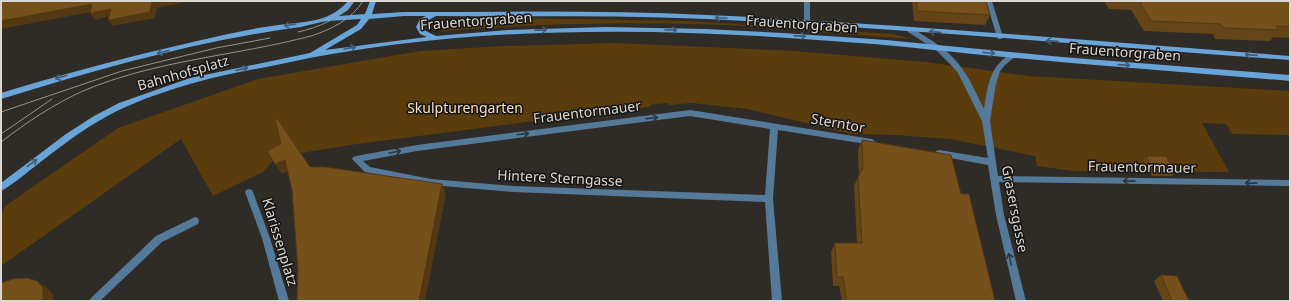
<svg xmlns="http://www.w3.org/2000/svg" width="1291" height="302" viewBox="0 0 1291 302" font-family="'Noto Sans',sans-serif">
<rect width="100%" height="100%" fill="#2f2b26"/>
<!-- green -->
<path fill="#5b3c0c" d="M 501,18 L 691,21 L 893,34 L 911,39 C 856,35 800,30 745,26 C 645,21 544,23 444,31 L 433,29 L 430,27 L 433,24 L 495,22 Z
M 615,43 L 795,51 L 925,62 L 1030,76 L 1290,91 L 1290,135 L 1232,134 L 1226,124 L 1202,123 L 1229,172 L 1073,171 L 1037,166 L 1035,156 L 950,139 L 896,135 L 852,134 L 747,109 L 692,103 L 669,105 L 667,103 L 650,105 L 650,107 L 557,118 L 556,114 L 536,116 L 535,121 L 357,144 L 301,153 L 297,149 L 273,161 L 263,172 L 213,196 L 181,139 L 1,266 L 1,214 L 5,206 L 118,128 L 258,79 L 420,51 L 504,46 Z"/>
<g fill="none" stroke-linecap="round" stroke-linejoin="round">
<!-- street -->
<path fill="#557999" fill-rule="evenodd" d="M 804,1 L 810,1 L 810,22 L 807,24 L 804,22 Z
M 986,1 L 992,1 L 1003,37 L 1002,39 L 998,39 L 997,37 Z
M 908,28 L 912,28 C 931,40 951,51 963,70 C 972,82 977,96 984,109 C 987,90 989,69 1006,57 C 1009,54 1011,54 1015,54 L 1016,56 L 1005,65 L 1000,71 L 996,84 L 992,108 L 990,121 L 998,176 L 1290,180 L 1290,186 L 999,182 L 1004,215 L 1026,301 L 1016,301 L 996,215 L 988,165 L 939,156 L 936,155 L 935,153 L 936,151 L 939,150 L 988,158 L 982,121 L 958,73 L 950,64 L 936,50 L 908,32 L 907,30 Z
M 690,110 L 872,139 L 876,142 L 872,145 L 778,130 L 773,199 L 782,301 L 772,301 L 765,202 L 513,192 L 431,185 L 365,172 L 352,159 L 353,157 L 356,156 L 417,145 ZM 690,116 L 770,129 L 765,195 L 513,186 L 431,179 L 370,167 L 363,161 L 417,151 Z
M 249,189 L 252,190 L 253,192 L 270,238 L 289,301 L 279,301 L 262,238 L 245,192 L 246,190 Z
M 195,217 L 198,218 L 199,221 L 198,224 L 162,242 L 100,301 L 89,301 L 91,298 L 156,236 Z"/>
<!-- secondary -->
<path fill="#69a4d8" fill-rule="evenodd" d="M 348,1 L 355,1 L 348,10 L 339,16 L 365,14 L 370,1 L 376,1 L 372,14 L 404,12 C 505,12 606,10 707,15 C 902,24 1096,41 1290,56 L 1290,60 C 1096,46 901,28 707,19 C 617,15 526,17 436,16 L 425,22 L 422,27 L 424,30 L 436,36 L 508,30 L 606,27 L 705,29 L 783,33 L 886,40 L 1062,57 L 1290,75 L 1290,81 C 1195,73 1100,66 1004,57 C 956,53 907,46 859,43 C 666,27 471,23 281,64 C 251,70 220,75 190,84 C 169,90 148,97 128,106 C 95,120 66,142 38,164 C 26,173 14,184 1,191 L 1,183 L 66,134 L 94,116 L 119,103 L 190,78 L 310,53 L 357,25 L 361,19 C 350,20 339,20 328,21 C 319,22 310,25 301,27 C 200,40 99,69 1,99 L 1,93 C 76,70 151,51 228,34 C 242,31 257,28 272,26 C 289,23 307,23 323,18 C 334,14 341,9 348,1 ZM 404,16 L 426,16 L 420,19 L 416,27 L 420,34 L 427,37 L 325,50 L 361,29 L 369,19 Z"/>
<!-- tram -->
<path stroke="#97948f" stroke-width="1" d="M 298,32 C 320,27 339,19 354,1
M 1,112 L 122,71 L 216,48 L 270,38
M 1,134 L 52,99
M 1,142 C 27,122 54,104 83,91 C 156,60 235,56 311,36 C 332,29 351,20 363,1"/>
</g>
<!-- wall -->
<path fill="#654517" d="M 912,1 L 986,1 L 990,15 L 985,25 L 914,21 Z
M 1104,1 L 1290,1 L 1290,38 L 1273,37 L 1270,41 L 1215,39 L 1213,34 L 1144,31 L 1131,10 L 1109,9 Z
M 862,140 L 961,194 L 995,301 L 842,301 L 839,286 L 833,286 L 831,252 L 835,243 L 857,243 L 854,186 L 859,175 L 858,150 Z
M 1146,156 L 1176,173 L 1172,176 L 1152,176 L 1143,160 Z
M 1161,275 L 1189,301 L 1163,301 L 1154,281 Z"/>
<!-- shaded-wall -->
<path fill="#533813" d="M 152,1 L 191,1 L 157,8 L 155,18 L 113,26 L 108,20 Z
M 92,4 L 97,11 L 1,29 L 1,21 Z
M 111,9 L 116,15 L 95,20 L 90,13 Z
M 285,160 L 291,169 L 282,174 L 275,164 Z
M 442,184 L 446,194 L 425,301 L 419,301 Z
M 37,281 L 47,288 L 53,295 L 53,301 L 43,301 Z"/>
<!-- building -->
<path fill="#76501b" stroke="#533813" d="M 1,1 L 152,1 L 150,12 L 108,20 L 111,9 L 90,13 L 92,4 L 1,21 Z
M 917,1 L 986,1 L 990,15 L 917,11 Z
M 1139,1 L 1290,1 L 1290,27 L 1276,26 L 1279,30 L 1224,28 L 1221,24 L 1151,21 Z
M 277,118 L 310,167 L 325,167 L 442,184 L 419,301 L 297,301 L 298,270 L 292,190 L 285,160 L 275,164 L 267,151 L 281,144 L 275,119 Z
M 862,140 L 951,155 L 961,194 L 969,194 L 995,301 L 847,301 L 843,277 L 837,277 L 835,243 L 862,243 L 858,177 L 863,168 Z
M 1146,156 L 1166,156 L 1176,173 L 1155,173 Z
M 1161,275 L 1177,276 L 1189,301 L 1172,301 Z
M 27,278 L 37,281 L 43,288 L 43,301 L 1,301 L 1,283 L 13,279 Z"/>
<!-- one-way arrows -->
<defs><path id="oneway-shaft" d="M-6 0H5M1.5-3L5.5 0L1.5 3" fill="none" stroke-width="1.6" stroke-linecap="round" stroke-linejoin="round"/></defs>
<g stroke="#405c75">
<use href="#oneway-shaft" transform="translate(721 18) rotate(-177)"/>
<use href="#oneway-shaft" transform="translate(290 25) rotate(171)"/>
<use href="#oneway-shaft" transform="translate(541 30) rotate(-1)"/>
<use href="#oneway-shaft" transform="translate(671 30) rotate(1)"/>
<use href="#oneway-shaft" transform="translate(935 32) rotate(-176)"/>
<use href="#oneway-shaft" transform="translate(800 36) rotate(4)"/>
<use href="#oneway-shaft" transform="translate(1052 41) rotate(-176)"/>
<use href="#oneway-shaft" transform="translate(350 48) rotate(-10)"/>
<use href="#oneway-shaft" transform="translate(163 52) rotate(166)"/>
<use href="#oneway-shaft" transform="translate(989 53) rotate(6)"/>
<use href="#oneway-shaft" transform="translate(1251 55) rotate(-176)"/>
<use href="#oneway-shaft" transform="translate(1124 65) rotate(4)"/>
<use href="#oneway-shaft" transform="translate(242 69) rotate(-13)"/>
<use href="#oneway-shaft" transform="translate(61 77) rotate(165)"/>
<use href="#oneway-shaft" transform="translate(32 163) rotate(-37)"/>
</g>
<g stroke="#2c3741">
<use href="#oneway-shaft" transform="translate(652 118) rotate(-7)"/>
<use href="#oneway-shaft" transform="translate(523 134) rotate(-7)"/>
<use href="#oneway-shaft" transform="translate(395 152) rotate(-10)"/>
<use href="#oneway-shaft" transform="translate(1129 181) rotate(-179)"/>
<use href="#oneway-shaft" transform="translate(1251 183) rotate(-179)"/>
<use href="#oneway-shaft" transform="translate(1010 259) rotate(-103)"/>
</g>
<g text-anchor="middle" stroke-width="3" stroke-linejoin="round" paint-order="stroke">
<!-- street labels -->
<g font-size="14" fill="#dbd8d4" stroke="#161412">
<text transform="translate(476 21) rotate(-4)" y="5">Frauentorgraben</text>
<text transform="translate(802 24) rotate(4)" y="5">Frauentorgraben</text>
<text transform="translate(1125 52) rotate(4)" y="5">Frauentorgraben</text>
<text transform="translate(183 73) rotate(-16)" y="5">Bahnhofsplatz</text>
<text transform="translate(587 112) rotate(-7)" y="5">Frauentormauer</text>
<text transform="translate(838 123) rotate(10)" y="5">Sterntor</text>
<text transform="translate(1142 167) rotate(1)" y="5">Frauentormauer</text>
<text transform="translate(560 178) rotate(3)" y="5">Hintere Sterngasse</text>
<text transform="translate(1015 209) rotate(79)" y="5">Grasersgasse</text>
<text transform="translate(280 242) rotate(73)" y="5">Klarissenplatz</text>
</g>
<!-- park labels -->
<g font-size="14" fill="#f6dec2" stroke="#161412">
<text x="465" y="113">Skulpturengarten</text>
</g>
</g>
<!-- border -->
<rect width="1291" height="302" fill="none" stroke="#dbd8d4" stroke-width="4"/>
</svg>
